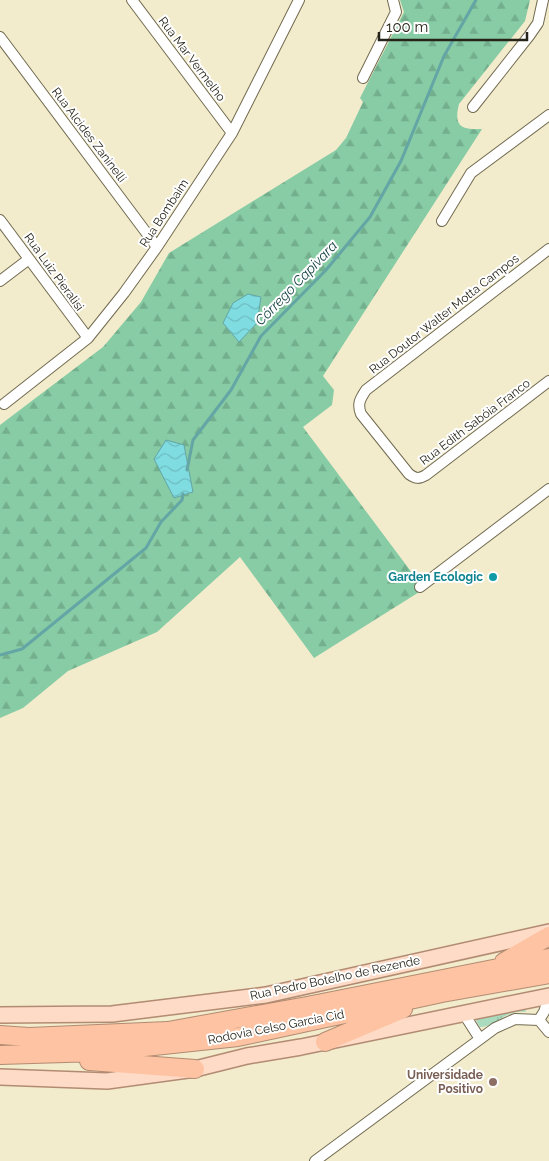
<svg xmlns="http://www.w3.org/2000/svg" width="549" height="1161" viewBox="0 0 549 1161" font-family="Raleway,sans-serif">
<defs>
<pattern id="grass-tufts" width="24" height="20" patternUnits="userSpaceOnUse" patternTransform="scale(1.25)"><rect width="24" height="20" fill="#aadbbe"/><path d="M3 7l-1-3M5 7V3M7 7l1-3M15 17l-1-3M17 17v-4M19 17l1-3" fill="none" stroke="#92bca3"/></pattern>
<pattern id="forest-firs" width="22" height="20" patternUnits="userSpaceOnUse" patternTransform="scale(1.25)"><rect width="22" height="20" fill="#87cca5"/><path d="M5 1l3.5 6h-7zM16 11l3.5 6h-7z" fill="#74af8d"/></pattern>
<pattern id="water-waves" width="16" height="10" patternUnits="userSpaceOnUse" patternTransform="scale(1.25)"><rect width="16" height="10" fill="#7fdce1"/><path d="M0 5q4-4 8 0t8 0" fill="none" stroke="#6ebdc0"/></pattern>
</defs>
<rect width="100%" height="100%" fill="#f2ebcc"/>
<!-- grass -->
<path fill="url(#grass-tufts)" d="M 525,1008 L 526,1012 C 505,1009 496,1027 480,1027 L 476,1021 L 479,1017 Z"/>
<!-- forest -->
<path fill="url(#forest-firs)" d="M 400,0 L 530,0 L 525,21 L 459,104 C 453,127 462,130 482,129 L 323,376 L 334,390 L 332,405 L 303,427 L 424,589 L 314,658 L 240,557 L 157,632 L 68,671 L 23,708 L 0,718 L 0,425 L 103,347 L 141,302 L 169,253 L 336,150 L 346,138 L 363,102 L 360,98 L 404,12 Z"/>
<!-- water -->
<path fill="url(#water-waves)" stroke="#64a5a5" d="M 248,294 L 261,297 L 257,323 L 239,342 L 223,323 L 233,303 Z
M 166,440 L 184,445 L 193,492 L 174,498 L 154,459 Z"/>
<g fill="none" stroke-linecap="round" stroke-linejoin="round">
<!-- stream -->
<path stroke="#64a5a5" stroke-width="3" d="M 187,470 L 193,440 L 231,390 L 261,336 L 326,270 L 370,217 L 401,161 L 444,56 L 476,0
M 0,655 L 22,649 L 146,548 L 161,522 L 182,500 L 183,494"/>
<!-- minor casing -->
<g stroke="#726b50" stroke-width="12">
<path id="minor" d="M 132,0 L 232,133
M 0,37 L 157,247
M 363,78 L 396,12 L 393,0
M 473,107 L 529,36 L 538,23 L 543,0
M 0,220 L 88,338
M 442,221 L 471,173 L 549,115
M 549,249 L 366,390 C 360,399 357,404 361,414 L 409,474 C 416,479 419,479 426,475 L 549,381
M 0,281 L 29,259
M 4,404 L 88,338 L 124,293 L 157,247 L 232,133 L 299,0
M 420,587 L 549,489
M 464,1014 L 480,1039
M 539,1020 L 544,1012 L 549,998
M 539,1020 L 549,1032
M 315,1161 L 495,1028 L 515,1019 L 539,1020"/>
</g>
<!-- primary casing -->
<g stroke="#b28b72" stroke-width="18">
<path id="primary" d="M 0,1015 L 112,1014 L 266,995 L 549,932
M 0,1077 L 107,1081 L 195,1069 L 247,1056 L 301,1047 L 549,996"/>
</g>
<!-- motorway casing -->
<g stroke="#b28b72" stroke-width="20">
<path id="motorway" d="M 504,962 L 549,936
M 0,1035 L 29,1037 L 168,1031 L 307,1006 L 549,958
M 325,1042 L 403,1009
M 0,1055 L 98,1052 L 238,1037 L 442,993 L 549,974
M 89,1061 L 195,1069"/>
</g>
<!-- minor -->
<use href="#minor" stroke="#fff" stroke-width="10"/>
<!-- primary -->
<use href="#primary" stroke="#fedbc7" stroke-width="15"/>
<!-- motorway -->
<use href="#motorway" stroke="#fdc3a2" stroke-width="18"/>
</g>
<!-- markers -->
<circle fill="#0f9aa8" stroke="#fff" stroke-width="2" cx="493" cy="577" r="5"/>
<circle fill="#8d6e63" stroke="#fff" stroke-width="2" cx="493" cy="1082" r="5"/>
<g text-anchor="middle" stroke-width="4" stroke-linejoin="round" paint-order="stroke">
<!-- street labels -->
<g font-size="12" fill="#262418" stroke="#fff">
<text transform="translate(192 59) rotate(53)" y="4">Rua Mar Vermelho</text>
<text transform="translate(89 135) rotate(53)" y="4">Rua Alcides Zaninelli</text>
<text transform="translate(164 213) rotate(-57)" y="4">Rua Bombaim</text>
<text transform="translate(54 272) rotate(54)" y="4">Rua Luiz Pieralisi</text>
<text transform="translate(444 314) rotate(-38)" y="4">Rua Doutor Walter Motta Campos</text>
<text transform="translate(475 422) rotate(-37)" y="4">Rua Edith Sabóia Franco</text>
<text transform="translate(335 978) rotate(-12)" y="4">Rua Pedro Botelho de Rezende</text>
<text transform="translate(276 1027) rotate(-11)" y="4">Rodovia Celso Garcia Cid</text>
</g>
<!-- culture labels -->
<g font-size="12" font-weight="bold" fill="#0d838f" stroke="#fff" text-anchor="end">
<text x="483" y="581">Garden Ecologic</text>
</g>
<!-- education labels -->
<g font-size="12" font-weight="bold" fill="#785e54" stroke="#fff" text-anchor="end">
<text x="483" y="1079">Universidade<tspan x="483" dy="14">Positivo</tspan></text>
</g>
<!-- water labels -->
<g font-size="14" font-style="italic" fill="#0f3c3f" stroke="#fff">
<text transform="translate(296 283) rotate(-46)" y="5">Córrego Capivara</text>
</g>
</g>
<!-- scale -->
<path d="M379 32v8h148v-8" fill="none" stroke="#262418" stroke-width="2.5"/>
<text x="386" y="32" font-size="15" fill="#262418" stroke="#ffffff" stroke-width="4" paint-order="stroke">100 m</text>
</svg>
